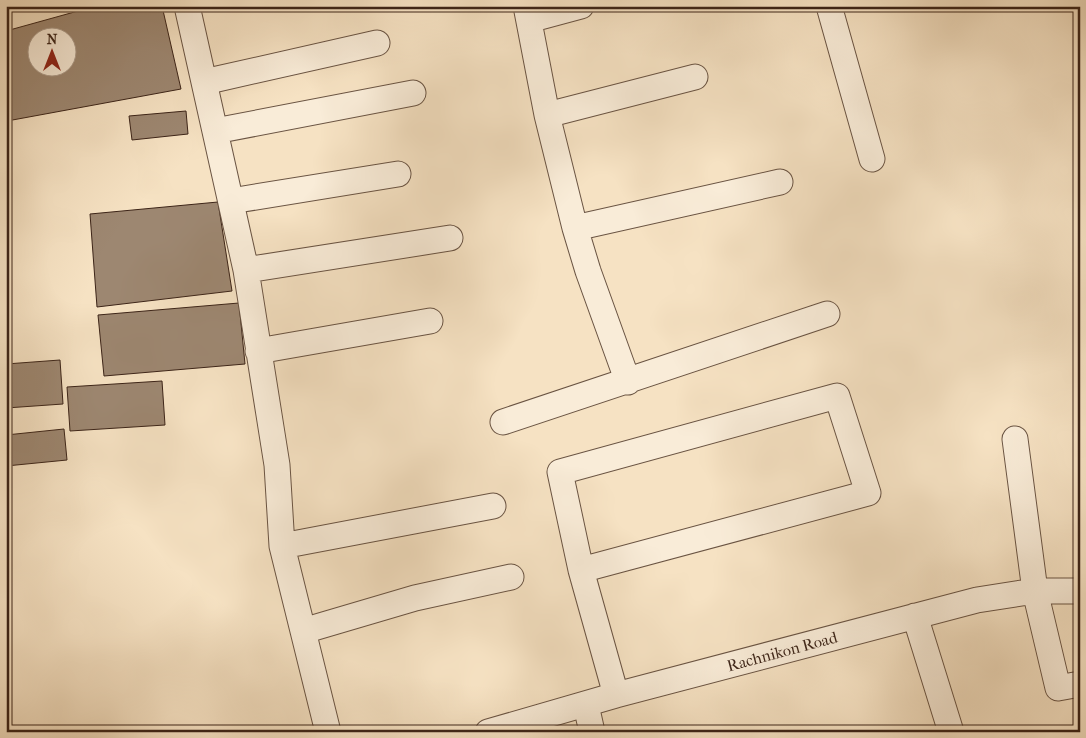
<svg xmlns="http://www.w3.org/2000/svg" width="1086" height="738" viewBox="0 0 1086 738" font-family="'IM FELL French Canon',serif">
<rect width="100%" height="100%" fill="#f6e2c3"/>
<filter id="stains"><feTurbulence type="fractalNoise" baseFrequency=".004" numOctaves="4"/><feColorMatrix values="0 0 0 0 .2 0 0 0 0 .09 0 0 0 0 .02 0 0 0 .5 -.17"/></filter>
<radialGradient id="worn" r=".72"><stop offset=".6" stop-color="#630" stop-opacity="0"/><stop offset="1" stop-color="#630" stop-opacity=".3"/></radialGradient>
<!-- building -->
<path fill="#9d8771" stroke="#3c2418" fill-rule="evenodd" d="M 96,6 L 162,6 L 181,89 L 7,121 L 6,31 ZM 38,38 L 68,38 L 68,68 L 38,68 Z
M 186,111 L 188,134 L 132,140 L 129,116 Z
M 218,202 L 232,291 L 97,307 L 90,214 Z
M 239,303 L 245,364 L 104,376 L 98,315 Z
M 60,360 L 63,404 L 6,408 L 6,364 Z
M 162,381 L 165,425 L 70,431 L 67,387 Z
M 64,429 L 67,460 L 6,466 L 6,435 Z"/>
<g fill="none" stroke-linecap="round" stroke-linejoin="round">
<!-- minor casing -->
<g stroke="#6a5443" stroke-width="27">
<path id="minor" d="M 187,6 L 246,270 L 277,465 L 282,546 L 328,732
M 526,6 L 547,115 L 575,228 L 588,271 L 628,382
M 829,6 L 872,159
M 529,20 L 581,6
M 204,82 L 377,43
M 547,115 L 695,77
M 215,131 L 413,93
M 231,201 L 398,174
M 575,228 L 780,182
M 246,270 L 450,238
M 258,351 L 430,321
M 503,422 L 827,314
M 1015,439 L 1035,591 L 1058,688 L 1080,684
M 282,546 L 493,506
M 581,570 L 868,493 L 837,396 L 560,472 L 581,570 L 616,695
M 915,616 L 951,732
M 303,631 L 415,598 L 511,577
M 586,705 L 592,732
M 488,732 L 616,695 L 977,600 L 1035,591 L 1080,591"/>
</g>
<!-- minor -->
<use href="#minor" stroke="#f9ecd8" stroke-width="25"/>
</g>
<g text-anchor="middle" stroke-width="4" stroke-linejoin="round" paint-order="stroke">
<!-- street labels -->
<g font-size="16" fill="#3c2418" stroke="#f9ecd8">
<text transform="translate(782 651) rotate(-15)" y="6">Rachnikon Road</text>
</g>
</g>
<!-- margin -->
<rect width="1086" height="738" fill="none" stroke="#f6e2c3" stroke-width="25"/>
<rect x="8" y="8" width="1071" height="723" fill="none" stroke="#3c2418" stroke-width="2.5"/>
<rect x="12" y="12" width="1061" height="713" fill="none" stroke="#3c2418"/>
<!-- north arrow -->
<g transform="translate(52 52)"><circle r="24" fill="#f9ecd8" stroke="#ad9c8b"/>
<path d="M0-4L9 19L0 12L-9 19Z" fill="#8f2418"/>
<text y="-8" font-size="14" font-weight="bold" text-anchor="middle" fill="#3c2418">N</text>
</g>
<rect width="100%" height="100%" filter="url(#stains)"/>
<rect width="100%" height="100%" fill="url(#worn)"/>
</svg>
